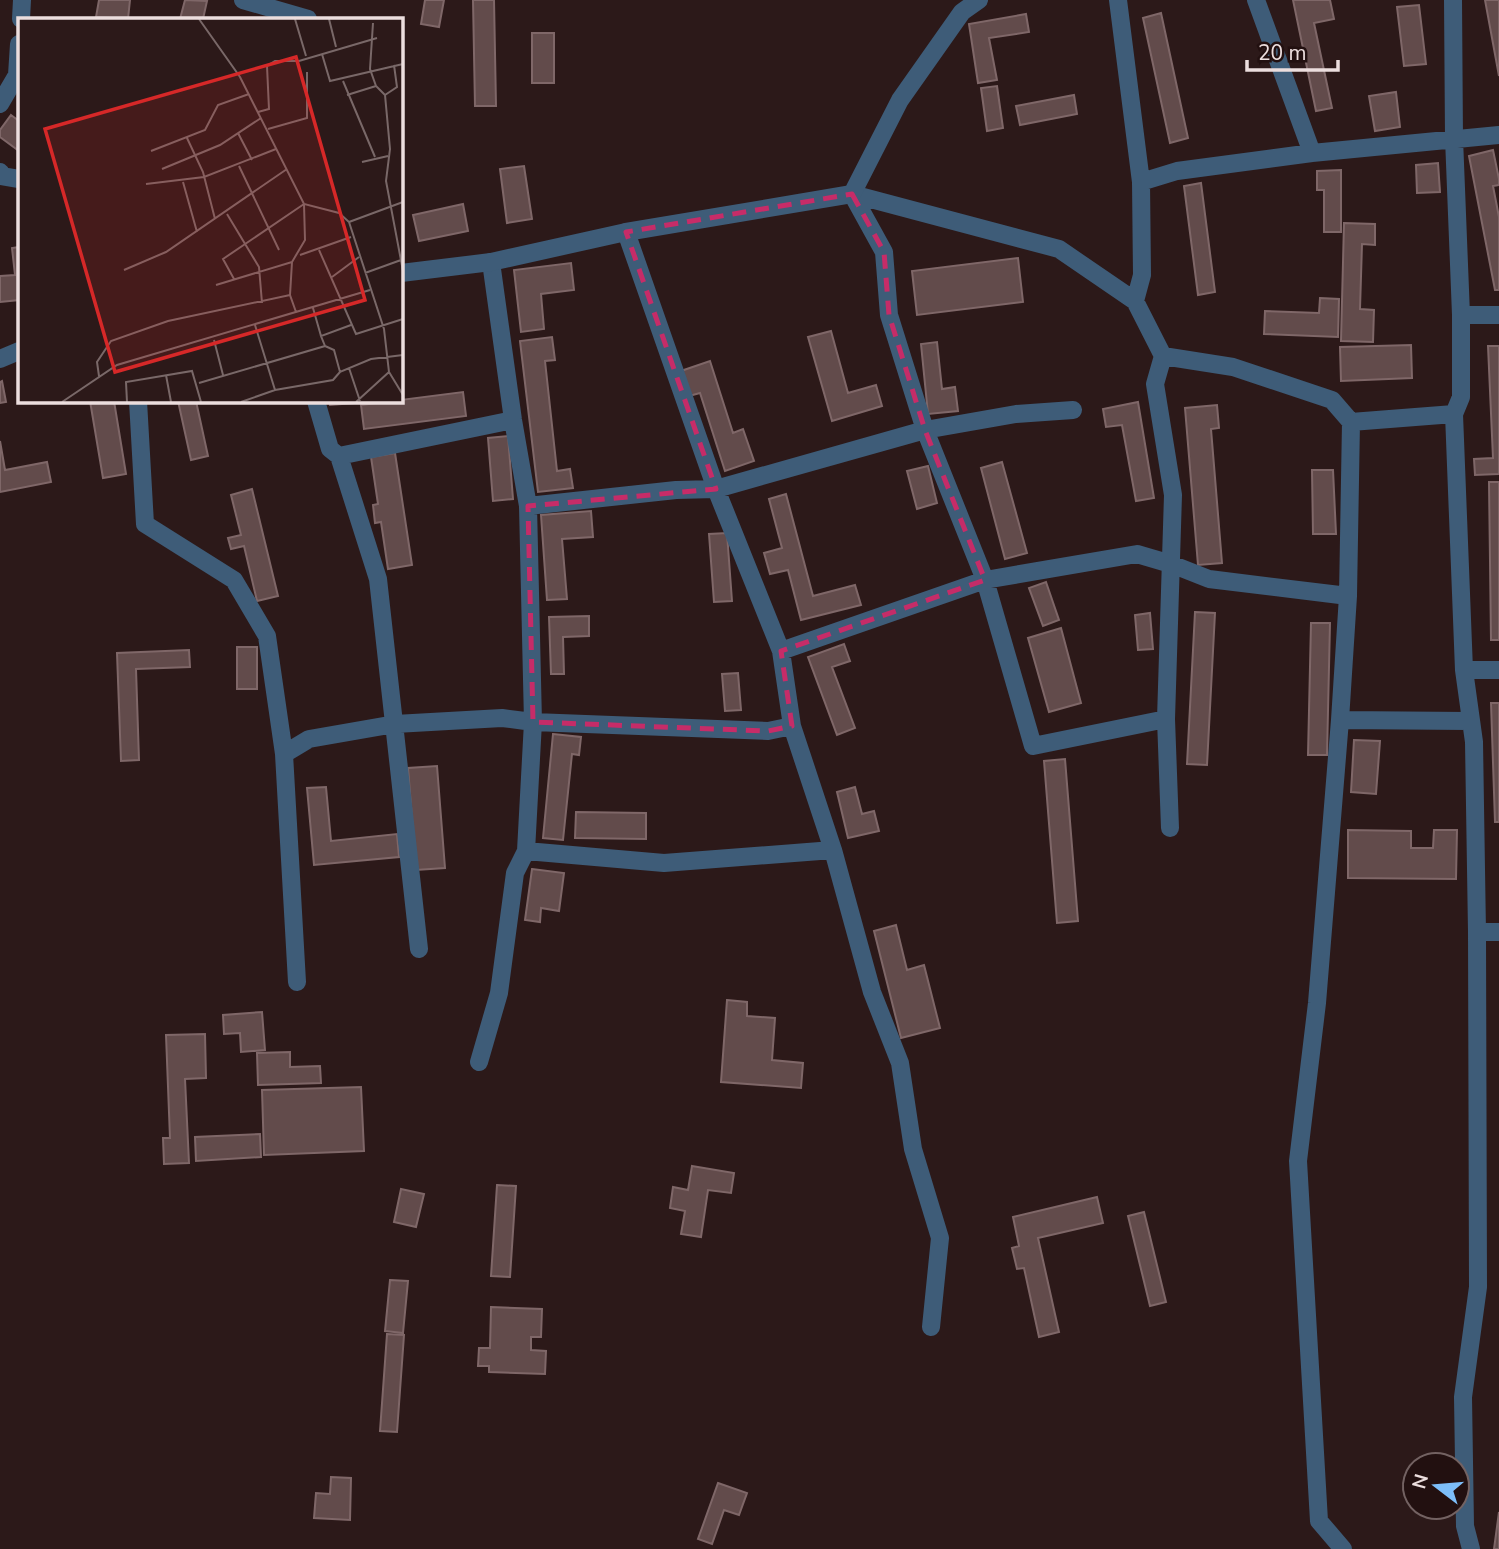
<svg xmlns="http://www.w3.org/2000/svg" width="1499" height="1549" viewBox="0 0 1499 1549" font-family="'Nunito Sans',sans-serif">
<rect width="100%" height="100%" fill="#2c1919"/>
<!-- building -->
<path fill="#624b4b" stroke="#7f6768" stroke-width="2" d="M 99,0 L 130,0 L 128,19 L 96,17 Z
M 185,0 L 207,1 L 203,19 L 180,19 Z
M 425,0 L 444,0 L 439,27 L 421,24 Z
M 473,0 L 494,0 L 496,106 L 475,106 Z
M 1293,0 L 1330,0 L 1334,19 L 1314,23 L 1332,108 L 1316,111 Z
M 1485,0 L 1499,0 L 1499,76 Z
M 1419,5 L 1426,64 L 1404,66 L 1397,7 Z
M 1161,13 L 1188,138 L 1170,143 L 1143,18 Z
M 1026,14 L 1029,32 L 989,38 L 997,80 L 978,83 L 969,24 Z
M 532,33 L 554,33 L 554,83 L 532,83 Z
M 997,86 L 1003,128 L 987,131 L 981,88 Z
M 1396,92 L 1400,127 L 1375,131 L 1369,96 Z
M 1074,95 L 1077,114 L 1020,125 L 1016,106 Z
M 11,115 L 19,121 L 19,151 L 0,137 L 0,130 Z
M 1493,150 L 1499,179 L 1499,185 L 1493,186 L 1499,217 L 1499,290 L 1495,290 L 1469,156 Z
M 1438,163 L 1440,192 L 1417,193 L 1416,165 Z
M 524,166 L 532,219 L 507,223 L 500,169 Z
M 1341,170 L 1341,232 L 1324,232 L 1324,190 L 1317,190 L 1317,171 Z
M 1201,183 L 1215,292 L 1198,295 L 1184,186 Z
M 463,204 L 468,231 L 419,241 L 413,215 Z
M 1344,223 L 1375,224 L 1375,245 L 1362,244 L 1360,309 L 1374,310 L 1373,342 L 1341,341 Z
M 19,247 L 19,300 L 0,302 L 0,276 L 15,275 L 12,248 Z
M 1018,258 L 1023,302 L 917,315 L 912,271 Z
M 571,263 L 574,290 L 541,294 L 544,329 L 521,332 L 514,270 Z
M 1320,298 L 1339,299 L 1338,337 L 1264,334 L 1265,311 L 1319,313 Z
M 831,331 L 848,393 L 876,385 L 882,406 L 832,421 L 808,337 Z
M 552,337 L 555,360 L 545,361 L 557,471 L 570,469 L 573,488 L 538,492 L 520,341 Z
M 937,342 L 942,389 L 955,387 L 958,411 L 928,414 L 921,344 Z
M 1411,345 L 1412,378 L 1341,381 L 1340,347 Z
M 1488,346 L 1499,346 L 1499,474 L 1475,475 L 1474,459 L 1493,458 Z
M 710,361 L 733,433 L 743,429 L 754,461 L 725,471 L 700,393 L 689,396 L 681,371 Z
M 2,381 L 6,402 L 0,403 L 0,382 Z
M 463,392 L 466,416 L 364,429 L 361,405 Z
M 90,401 L 114,401 L 126,474 L 103,478 Z
M 178,401 L 196,401 L 208,456 L 191,460 Z
M 329,401 L 354,401 L 354,403 L 330,405 Z
M 1138,402 L 1154,498 L 1136,501 L 1122,425 L 1106,427 L 1103,409 Z
M 1217,405 L 1219,428 L 1211,429 L 1222,563 L 1198,565 L 1185,408 Z
M 508,436 L 513,499 L 493,501 L 488,438 Z
M 0,441 L 5,470 L 47,462 L 51,482 L 0,492 Z
M 395,453 L 412,565 L 388,569 L 381,522 L 375,523 L 373,505 L 378,504 L 371,457 Z
M 1002,462 L 1027,553 L 1005,559 L 981,468 Z
M 928,466 L 937,503 L 917,509 L 907,471 Z
M 1312,470 L 1333,470 L 1336,534 L 1313,534 Z
M 1489,482 L 1499,482 L 1499,640 L 1491,640 Z
M 252,489 L 278,596 L 257,601 L 244,546 L 231,549 L 228,538 L 241,535 L 231,495 Z
M 786,494 L 813,596 L 855,585 L 861,605 L 801,620 L 788,570 L 770,574 L 764,553 L 782,548 L 769,499 Z
M 591,511 L 593,537 L 562,539 L 567,599 L 547,600 L 541,515 Z
M 727,533 L 732,601 L 714,602 L 709,534 Z
M 1046,582 L 1059,620 L 1043,626 L 1029,588 Z
M 1195,612 L 1215,613 L 1207,765 L 1187,764 Z
M 1150,613 L 1153,649 L 1138,650 L 1135,615 Z
M 589,616 L 589,636 L 563,637 L 564,674 L 551,674 L 549,617 Z
M 1311,623 L 1330,623 L 1327,755 L 1308,755 Z
M 1061,628 L 1081,703 L 1049,712 L 1028,638 Z
M 844,644 L 850,661 L 832,667 L 855,728 L 837,735 L 808,657 Z
M 237,647 L 257,647 L 257,689 L 237,689 Z
M 189,650 L 190,667 L 136,669 L 139,760 L 121,761 L 117,653 Z
M 738,673 L 741,710 L 725,711 L 722,674 Z
M 1491,703 L 1499,703 L 1499,822 L 1495,822 Z
M 553,734 L 581,737 L 579,755 L 572,754 L 563,840 L 543,838 Z
M 1354,740 L 1380,741 L 1376,794 L 1351,792 Z
M 1065,759 L 1078,921 L 1057,923 L 1044,761 Z
M 437,766 L 445,868 L 416,870 L 408,768 Z
M 326,787 L 331,841 L 397,834 L 399,857 L 314,865 L 307,788 Z
M 855,787 L 862,814 L 874,811 L 879,831 L 848,838 L 837,792 Z
M 576,812 L 646,813 L 646,839 L 575,838 Z
M 1348,830 L 1411,831 L 1411,848 L 1433,848 L 1434,830 L 1457,830 L 1456,879 L 1348,878 Z
M 532,869 L 564,873 L 559,911 L 541,908 L 540,922 L 525,920 Z
M 896,925 L 907,970 L 924,965 L 940,1028 L 901,1038 L 874,931 Z
M 727,1000 L 747,1002 L 747,1016 L 775,1018 L 772,1060 L 803,1063 L 801,1088 L 721,1082 Z
M 262,1012 L 265,1050 L 241,1052 L 240,1033 L 224,1034 L 223,1015 Z
M 205,1034 L 206,1078 L 185,1079 L 189,1163 L 164,1164 L 163,1138 L 170,1138 L 166,1035 Z
M 290,1052 L 290,1067 L 320,1066 L 321,1083 L 258,1085 L 257,1053 Z
M 361,1087 L 364,1151 L 264,1155 L 262,1090 Z
M 260,1134 L 261,1157 L 196,1161 L 195,1137 Z
M 692,1166 L 734,1173 L 731,1193 L 708,1190 L 701,1237 L 681,1234 L 685,1211 L 670,1208 L 673,1187 L 688,1190 Z
M 497,1185 L 516,1186 L 510,1277 L 491,1276 Z
M 401,1189 L 424,1194 L 416,1227 L 394,1222 Z
M 1097,1197 L 1103,1223 L 1038,1238 L 1059,1332 L 1039,1337 L 1024,1268 L 1017,1269 L 1012,1248 L 1019,1246 L 1013,1217 Z
M 1144,1212 L 1166,1302 L 1150,1306 L 1128,1216 Z
M 390,1280 L 408,1281 L 403,1333 L 385,1331 Z
M 491,1307 L 542,1309 L 541,1337 L 531,1337 L 531,1350 L 546,1351 L 545,1374 L 489,1372 L 489,1366 L 478,1366 L 479,1348 L 490,1348 Z
M 387,1334 L 404,1335 L 397,1432 L 380,1431 Z
M 331,1477 L 351,1478 L 350,1520 L 314,1518 L 316,1493 L 330,1494 Z
M 718,1483 L 747,1493 L 739,1515 L 724,1510 L 712,1544 L 698,1539 Z
M 1499,1512 L 1499,1549 L 1494,1549 Z"/>
<g fill="none" stroke-linecap="round" stroke-linejoin="round">
<!-- minor -->
<path stroke="#3e5c78" stroke-width="18" d="M 243,0 L 308,19
M 1118,0 L 1141,182 L 1142,275 L 1135,301
M 1256,0 L 1312,153
M 1453,0 L 1454,138 L 1461,315 L 1461,397 L 1454,414 L 1464,670 L 1474,742 L 1477,932 L 1478,1287 L 1463,1397 L 1465,1526 L 1471,1549
M 21,19 L 22,0
M 0,104 L 17,75 L 19,44
M 0,172 L 1,176 L 19,179
M 1141,182 L 1177,171 L 1312,153 L 1499,135
M 852,194 L 884,252 L 889,315 L 925,430 L 985,580 L 1033,746 L 1166,719
M 852,194 L 1059,249 L 1135,301 L 1163,356 L 1233,367 L 1332,400 L 1351,422 L 1454,414
M 626,232 L 716,489 L 781,651 L 792,726 L 833,850 L 872,992 L 900,1063 L 913,1149 L 940,1238 L 931,1327
M 1461,315 L 1499,315
M 1163,356 L 1155,384 L 1173,495 L 1166,719 L 1170,828
M 138,401 L 145,524 L 234,580 L 267,636 L 284,754 L 297,982
M 316,401 L 330,449 L 339,456 L 378,579 L 419,949
M 339,456 L 513,420
M 528,506 L 676,490 L 716,489 L 925,430 L 1016,414 L 1073,410
M 781,651 L 985,580 L 1137,554 L 1171,564 L 1209,579 L 1348,596
M 1464,670 L 1499,670
M 1340,720 L 1469,721
M 284,754 L 309,739 L 395,724 L 502,718 L 533,722 L 768,731 L 792,726
M 526,851 L 664,863 L 833,850
M 1477,932 L 1499,932
M 479,1062 L 499,993 L 515,873 L 526,851 L 533,722 L 528,506 L 513,420 L 491,262
M 1343,1549 L 1319,1521 L 1298,1161 L 1317,1003 L 1340,720 L 1348,596 L 1351,422"/>
<!-- tertiary -->
<path stroke="#3e5c78" stroke-width="18" d="M 401,273 L 491,262 L 626,232 L 852,194 L 900,100 L 962,12 L 979,0
M 0,359 L 19,351"/>
</g>
<!-- marked area -->
<path fill="none" stroke="#c62c68" stroke-width="5" stroke-dasharray="14 9" stroke-linejoin="round" d="M 852,194 L 884,252 L 889,315 L 925,430 L 985,580 L 781,651 L 792,726 L 768,731 L 533,722 L 528,506 L 716,489 L 626,232 Z"/>
<!-- overview -->
<g transform="translate(18 18)">
<rect width="385" height="385" fill="#2c1919"/>
<path fill="none" stroke="#796868" stroke-width="2" d="M 181,1 L 222,59 L 286,186 L 321,195 L 331,204 L 366,311 L 371,354 L 385,377M 277,1 L 288,38M 311,1 L 318,29M 355,5 L 352,51 L 358,68 L 367,77 L 372,131 L 368,163 L 385,253M 304,36 L 312,63 L 385,46M 325,63 L 357,139M 329,77 L 358,68M 367,77 L 379,69 L 376,47M 240,94 L 251,91 L 249,48 L 257,43 L 281,43 L 359,20M 250,111 L 289,100 L 289,54M 220,115 L 234,142M 169,120 L 185,154 L 197,201M 133,133 L 187,112 L 200,87 L 231,76M 344,144 L 370,138M 221,148 L 261,232M 144,151 L 202,127 L 243,100M 165,164 L 179,214M 128,166 L 186,159 L 258,131M 209,196 L 241,249 L 244,285M 331,204 L 385,184M 301,232 L 338,316 L 385,301M 282,237 L 333,219M 106,252 L 148,234 L 269,151M 347,255 L 383,242M 314,259 L 341,239M 216,261 L 205,241 L 286,186M 198,267 L 274,244M 295,290 L 303,318M 278,294 L 272,277 L 274,244 L 287,222 L 286,186M 237,307 L 257,372M 196,322 L 205,357M 307,328 L 316,332 L 322,354 L 353,341 L 385,337M 331,350 L 342,383M 148,357 L 153,384M 81,358 L 79,344 L 93,323 L 150,303 L 272,277M 181,365 L 307,328 L 303,318 L 333,307M 44,384 L 99,347 L 352,272M 109,384 L 108,364 L 174,353 L 183,384M 223,384 L 257,372 L 315,362 L 322,354M 338,384 L 371,354"/>
<path fill="#d62828" fill-opacity="0.15" stroke="#d62828" stroke-width="3.5" d="M 278,39 L 347,282 L 97,354 L 27,111 Z"/>
<rect width="385" height="385" fill="none" stroke="#ecdede" stroke-width="3.5"/>
</g>
<!-- north arrow -->
<g transform="translate(1436 1486) rotate(286)"><circle r="33" fill="#221010" stroke="#736262" stroke-width="2"/>
<path d="M0-5L12 26L0 18L-12 26Z" fill="#7dbef9"/>
<text y="-10" font-size="19" font-weight="bold" text-anchor="middle" fill="#ecdede">N</text>
</g>
<!-- scale -->
<path d="M1247 60v10h91v-10" fill="none" stroke="#ecdede" stroke-width="3.5"/>
<text x="1258" y="60" font-size="21" fill="#ecdede" stroke="#221010" stroke-width="5" paint-order="stroke">20 m</text>
</svg>
